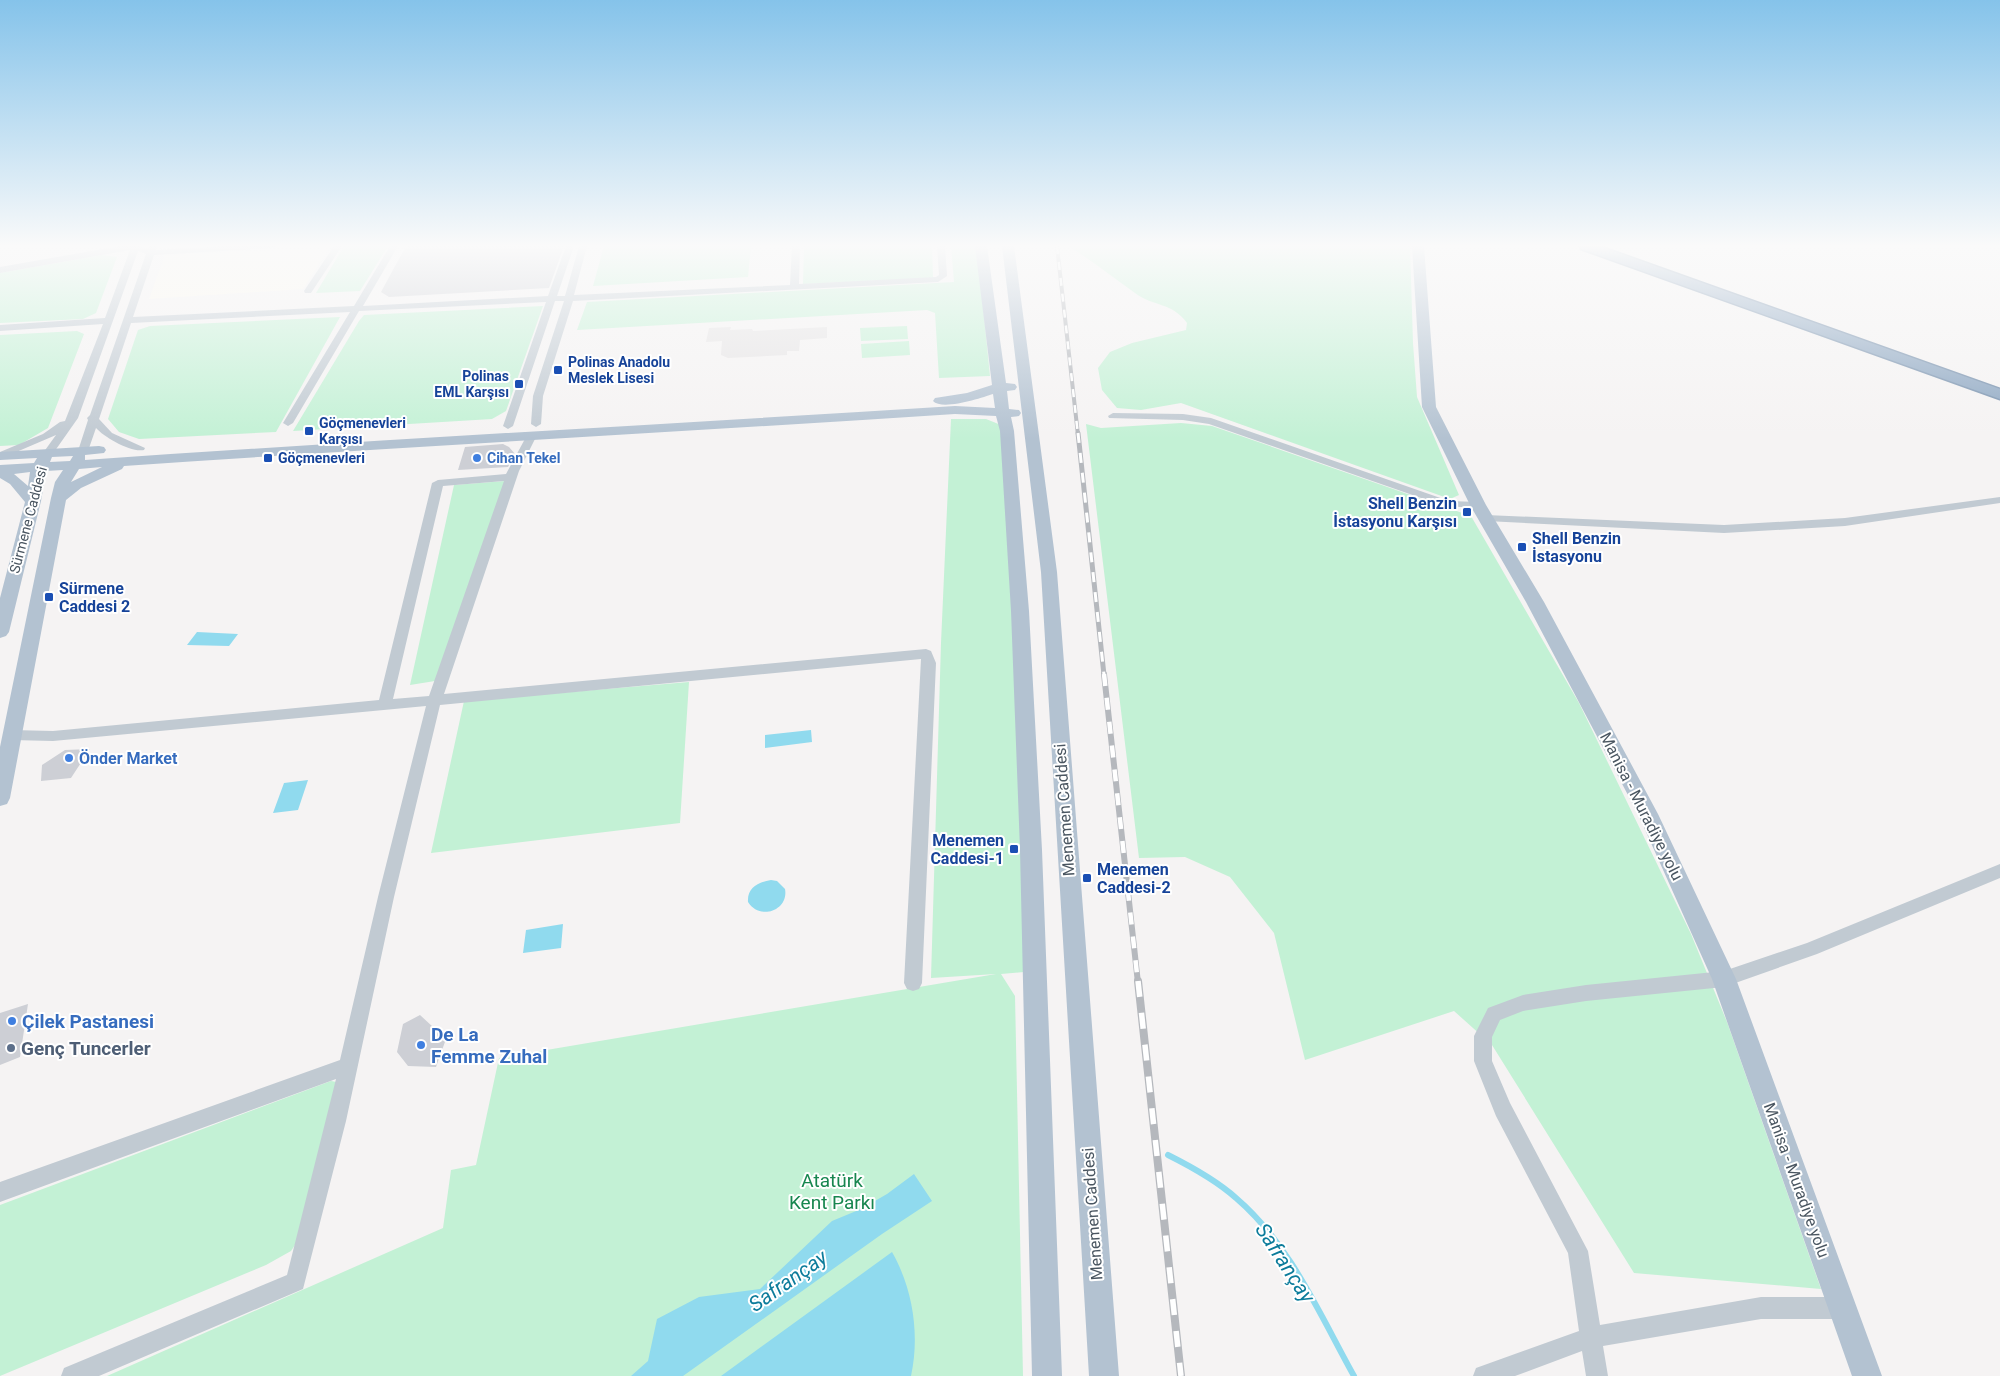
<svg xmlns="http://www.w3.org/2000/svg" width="2000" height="1376" viewBox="0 0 2000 1376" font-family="Roboto,sans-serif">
<rect width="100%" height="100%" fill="#f5f3f3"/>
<!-- commercial -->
<path fill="#fdf9ef" d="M 329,248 L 303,289 L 149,299 L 165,255 Z"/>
<!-- education -->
<path fill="#e6e4e5" d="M 731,327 L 730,330 L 752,329 L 753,331 L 827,327 L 827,338 L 800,340 L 799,351 L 787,351 L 787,355 L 728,358 L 721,355 L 722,341 L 706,342 L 709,328 Z"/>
<!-- green -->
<path fill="#c3f1d5" d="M 344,246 L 388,246 L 360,291 L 316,293 Z
M 604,246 L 751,246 L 748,277 L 593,286 Z
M 804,246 L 932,246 L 933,278 L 803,284 Z
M 951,246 L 977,246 L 990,376 L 939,378 L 935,313 L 927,310 L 577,330 L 587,302 L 954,282 Z
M 1068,246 L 1410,246 L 1413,343 L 1417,397 L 1459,495 L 1450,499 L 1181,403 L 1141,410 L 1117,408 L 1102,390 L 1098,368 L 1110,352 L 1132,343 L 1186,330 L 1187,323 C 1172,302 1154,307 1135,293 C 1112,277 1092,260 1068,246 Z
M 102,255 L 117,257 L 96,313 L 83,319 L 0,323 L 0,273 Z
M 543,306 L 506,411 L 492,419 L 293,431 L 359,321 L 364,315 Z
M 340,317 L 276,432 L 139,439 L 119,432 L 108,419 L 138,330 L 150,326 Z
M 907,326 L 908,339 L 861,341 L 860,328 Z
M 77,331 L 84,334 L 48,428 L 19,445 L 0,446 L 0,335 Z
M 909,341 L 910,355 L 862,358 L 861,344 Z
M 951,419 L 986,419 L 1001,425 L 1034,971 L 1001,974 L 1015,996 L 1023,1376 L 107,1376 L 443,1228 L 451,1170 L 476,1165 L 499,1058 L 996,974 L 931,978 L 941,643 Z
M 1181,423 L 1212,426 L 1471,516 L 1579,703 L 1691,934 L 1727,1022 L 1821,1289 L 1634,1273 L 1492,1045 L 1454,1011 L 1305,1060 L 1274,933 L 1230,877 L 1185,857 L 1139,858 L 1086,424 L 1101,428 Z
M 505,481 L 435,681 L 410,685 L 454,485 Z
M 689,682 L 680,823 L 431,853 L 464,701 Z
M 331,1081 L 342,1083 L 305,1230 L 291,1251 L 266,1265 L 0,1376 L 0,1205 Z"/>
<!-- water -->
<path fill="#90daee" d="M 197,632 L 238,634 L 229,646 L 187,645 Z
M 811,730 L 812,742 L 765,748 L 765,735 Z
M 308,780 L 298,810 L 273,813 L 284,783 Z
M 771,880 L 777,881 L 785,889 C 789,910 760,921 748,902 C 747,888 758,882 771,880 Z
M 563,924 L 561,948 L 523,953 L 526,930 Z
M 914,1174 L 932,1201 L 882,1234 L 683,1376 L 631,1376 L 648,1361 L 657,1319 L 699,1297 L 760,1289 L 832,1221 L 861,1209 L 887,1194 Z
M 892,1252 C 913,1289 920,1335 911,1376 L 721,1376 Z"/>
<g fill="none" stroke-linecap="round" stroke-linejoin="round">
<!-- stream -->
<path stroke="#90daee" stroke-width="6" d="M 1168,1155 C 1192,1167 1216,1180 1236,1198 C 1290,1244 1320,1315 1354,1376"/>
</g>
<!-- building -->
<path fill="#cdcfd5" d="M 406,246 L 564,246 L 549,288 L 389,297 L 381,292 Z
M 503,444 L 509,447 L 515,454 L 508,467 L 458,470 L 465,447 Z
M 90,749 L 71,778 L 41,781 L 42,765 L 65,750 Z
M 28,1004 L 20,1057 L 0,1065 L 0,1013 Z
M 420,1015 L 446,1039 L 436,1067 L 408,1066 L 397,1052 L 403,1024 Z"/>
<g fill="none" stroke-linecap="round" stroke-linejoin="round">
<!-- highway casing -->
<g stroke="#7690ad" stroke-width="3">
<path id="highway" d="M 1580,246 L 1599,246 L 2000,389 L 2000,399 L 1581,249 Z"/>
</g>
<!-- minor -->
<path fill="#c1cad2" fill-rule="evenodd" d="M 120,246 L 140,246 L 148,249 L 149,246 L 157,246 L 156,250 L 224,246 L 277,246 L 273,248 L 154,255 L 133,317 L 354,306 L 390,246 L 398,246 L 363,306 L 548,296 L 566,246 L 574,246 L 557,296 L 565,296 L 579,246 L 587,246 L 574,295 L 790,285 L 792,246 L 800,246 L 799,284 L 936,277 L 939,275 L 937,246 L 945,246 L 947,276 L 938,282 L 573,301 L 543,396 L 541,424 L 536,427 L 531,424 L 533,396 L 564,301 L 555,301 L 513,426 L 508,429 L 503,426 L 546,302 L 359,311 L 293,423 L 288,426 L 283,423 L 350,312 L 131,323 L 99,419 L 112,433 L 145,448 L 144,450 C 131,453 104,437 96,428 L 88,451 L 87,453 L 79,453 L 78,451 L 88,420 L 87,418 L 90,415 L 146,254 L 138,251 L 78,418 L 52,455 L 48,456 L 43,453 L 56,435 L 0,459 L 0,452 L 43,434 L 60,422 L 65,421 L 103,324 L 0,331 L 0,325 L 105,318 L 130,250 L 0,273 L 0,267 Z
M 334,246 L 342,246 L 311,293 L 305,293 L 304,291 Z
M 1113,413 L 1183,414 L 1211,418 L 1449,501 L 1478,502 L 1484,505 L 1478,508 L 1444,506 L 1209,424 L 1183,420 L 1109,418 L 1108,416 Z
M 531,434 L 536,437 L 519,471 L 444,694 L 926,649 L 931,651 L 936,663 L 922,983 L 919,989 L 913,991 L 907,989 L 904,983 L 921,659 L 440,705 L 394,897 L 346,1121 L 303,1289 L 99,1376 L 61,1376 L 64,1368 L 287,1275 L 336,1079 L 0,1202 L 0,1182 L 340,1060 L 378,897 L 426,706 L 53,741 L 11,740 L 6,739 L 4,735 L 6,731 L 11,730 L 53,731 L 379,700 L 432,483 L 438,480 L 506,474 L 526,437 ZM 504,481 L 429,696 L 393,699 L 443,486 Z
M 2000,497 L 2000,503 L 1845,526 L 1724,533 L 1486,521 L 1480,518 L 1486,515 L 1724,525 L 1845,518 Z
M 2000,864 L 2000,878 L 1817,954 L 1724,987 L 1586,1001 L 1523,1011 L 1500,1020 L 1492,1037 L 1492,1061 L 1510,1103 L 1588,1251 L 1600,1325 L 1761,1297 L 1843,1297 L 1851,1300 L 1854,1308 L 1851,1316 L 1843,1319 L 1761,1319 L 1603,1346 L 1608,1376 L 1586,1376 L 1582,1351 L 1515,1376 L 1473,1376 L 1476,1368 L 1579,1331 L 1568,1253 L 1496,1116 L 1474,1061 L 1474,1036 L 1488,1008 L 1523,995 L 1586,985 L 1724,971 L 1807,943 Z"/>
<!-- major -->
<path fill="#b3c2d1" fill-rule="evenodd" d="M 975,246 L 987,246 L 1006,383 L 1015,384 L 1017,387 L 1015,390 L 1007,391 L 1009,409 L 1019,410 L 1021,413 L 1019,416 L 1011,417 L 1014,431 L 1029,611 L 1042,850 L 1062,1376 L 1032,1376 L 1020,850 L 1011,611 L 1000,431 L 996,416 L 955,414 C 678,432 401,447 124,466 L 122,469 L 81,488 L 66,500 L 10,798 L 7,804 L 0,806 L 0,747 L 51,498 L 55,482 L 63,470 L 46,471 L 41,501 L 9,632 L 6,636 L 0,638 L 0,598 L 25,502 L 10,484 L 0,478 L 0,465 L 34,463 L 37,458 L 0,460 L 0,452 L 99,446 L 104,447 L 106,450 L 104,453 L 85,455 L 85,460 C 375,440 665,424 955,406 L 995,408 L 993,394 C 981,398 942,411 933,401 L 935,398 L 967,393 L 992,385 ZM 73,456 L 70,461 L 50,462 L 52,457 ZM 102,467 L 71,482 L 79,469 ZM 30,472 L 28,486 L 14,474 Z
M 1002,246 L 1014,246 L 1057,572 L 1119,1376 L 1089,1376 L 1041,572 Z
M 1412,246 L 1424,246 L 1436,407 L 1486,505 L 1544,602 L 1658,814 L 1736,979 L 1882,1376 L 1852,1376 L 1712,979 L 1638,814 L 1526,602 L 1470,505 L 1422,407 Z"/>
<!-- highway -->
<use href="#highway" fill="#8ba5c1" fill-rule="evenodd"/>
<!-- rail-far3 casing -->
<g stroke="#b5b8bd" stroke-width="4">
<path id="rail-far3" d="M 1057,246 L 1078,435"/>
</g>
<!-- rail-far2 casing -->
<g stroke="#b5b8bd" stroke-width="5">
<path id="rail-far2" d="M 1078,433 L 1104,675"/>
</g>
<!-- rail-far1 casing -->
<g stroke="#b5b8bd" stroke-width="6">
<path id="rail-far1" d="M 1104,674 L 1138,983"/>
</g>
<!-- rail casing -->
<g stroke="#b5b8bd" stroke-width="8">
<path id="rail" d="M 1138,981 L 1181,1376"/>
</g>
<!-- rail-far3 -->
<use href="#rail-far3" stroke="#fff" stroke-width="2.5" stroke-dasharray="8" stroke-linecap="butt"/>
<!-- rail-far2 -->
<use href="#rail-far2" stroke="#fff" stroke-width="3" stroke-dasharray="10" stroke-linecap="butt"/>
<!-- rail-far1 -->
<use href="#rail-far1" stroke="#fff" stroke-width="4.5" stroke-dasharray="12" stroke-linecap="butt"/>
<!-- rail -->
<use href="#rail" stroke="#fff" stroke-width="5.5" stroke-dasharray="16" stroke-linecap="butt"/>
</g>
<!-- sky -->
<linearGradient id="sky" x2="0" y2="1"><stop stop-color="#85c3ea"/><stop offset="0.56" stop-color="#fafafa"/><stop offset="1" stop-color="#fafafa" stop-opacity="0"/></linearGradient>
<rect width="2000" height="439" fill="url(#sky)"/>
<!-- markers -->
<g fill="#1a4fb4" stroke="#fff" stroke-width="2">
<rect x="553" y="365" width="10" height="10" rx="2.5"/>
<rect x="514" y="379" width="10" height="10" rx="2.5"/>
<rect x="304" y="426" width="10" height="10" rx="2.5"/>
<rect x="263" y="453" width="10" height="10" rx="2.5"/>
<rect x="1462" y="507" width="10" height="10" rx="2.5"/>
<rect x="1517" y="542" width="10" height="10" rx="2.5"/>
<rect x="44" y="592" width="10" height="10" rx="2.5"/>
<rect x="1009" y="844" width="10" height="10" rx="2.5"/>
<rect x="1082" y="873" width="10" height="10" rx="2.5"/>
</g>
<g fill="#3f7fe0" stroke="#fff" stroke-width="2">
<circle cx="477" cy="458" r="5"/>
<circle cx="69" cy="758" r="5"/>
<circle cx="12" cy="1021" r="5"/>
<circle cx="421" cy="1045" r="5"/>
</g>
<circle fill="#5c6f8a" stroke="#fff" stroke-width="2" cx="11" cy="1048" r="5"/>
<g text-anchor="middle" stroke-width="4" stroke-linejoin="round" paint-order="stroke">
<!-- far-transit labels -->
<g font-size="14" font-weight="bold" fill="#164399" stroke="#fff" text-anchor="start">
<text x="568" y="367">Polinas Anadolu<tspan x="568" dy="16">Meslek Lisesi</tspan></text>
<text x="509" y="381" text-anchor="end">Polinas<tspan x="509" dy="16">EML Karşısı</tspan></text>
<text x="319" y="428">Göçmenevleri<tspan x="319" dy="16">Karşısı</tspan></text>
<text x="278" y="463">Göçmenevleri</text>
</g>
<!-- far-shop labels -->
<g font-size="14" font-weight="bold" fill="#366cbe" stroke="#fff" text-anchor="start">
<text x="487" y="463">Cihan Tekel</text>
</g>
<!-- far-street labels -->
<g font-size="14" fill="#4a5661" stroke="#fff">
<text transform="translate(28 520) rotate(-75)" y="5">Sürmene Caddesi</text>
</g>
<!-- transit labels -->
<g font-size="16" font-weight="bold" fill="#164399" stroke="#fff" text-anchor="start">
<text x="1457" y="509" text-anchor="end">Shell Benzin<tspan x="1457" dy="18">İstasyonu Karşısı</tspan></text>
<text x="1532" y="544">Shell Benzin<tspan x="1532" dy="18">İstasyonu</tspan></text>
<text x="59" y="594">Sürmene<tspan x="59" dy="18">Caddesi 2</tspan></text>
<text x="1004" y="846" text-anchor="end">Menemen<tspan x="1004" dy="18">Caddesi-1</tspan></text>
<text x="1097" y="875">Menemen<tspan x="1097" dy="18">Caddesi-2</tspan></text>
</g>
<!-- shop labels -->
<g font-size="16" font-weight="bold" fill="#366cbe" stroke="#fff" text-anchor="start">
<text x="79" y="764">Önder Market</text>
</g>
<!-- street labels -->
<g font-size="16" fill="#4a5661" stroke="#fff">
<text transform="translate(1642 806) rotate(63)" y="6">Manisa - Muradiye yolu</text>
<text transform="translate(1064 810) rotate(-94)" y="6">Menemen Caddesi</text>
<text transform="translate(1797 1180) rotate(70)" y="6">Manisa - Muradiye yolu</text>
<text transform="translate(1092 1214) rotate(-94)" y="6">Menemen Caddesi</text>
</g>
<!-- near-shop labels -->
<g font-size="19" font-weight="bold" fill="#366cbe" stroke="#fff" text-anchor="start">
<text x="22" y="1028">Çilek Pastanesi</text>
<text x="431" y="1041">De La<tspan x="431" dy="22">Femme Zuhal</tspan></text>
</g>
<!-- near-service labels -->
<g font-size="19" font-weight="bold" fill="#4e5e75" stroke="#fff" text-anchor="start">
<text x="21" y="1055">Genç Tuncerler</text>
</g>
<!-- near-park labels -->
<g font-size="19" fill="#17864f" stroke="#fff">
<text x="832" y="1187">Atatürk<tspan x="832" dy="22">Kent Parkı</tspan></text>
</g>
<!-- near-water labels -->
<g font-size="21" font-style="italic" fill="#0c7c9b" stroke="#fff">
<text transform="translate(1285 1263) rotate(57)" y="7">Safrançay</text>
<text transform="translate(788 1281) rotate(-35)" y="7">Safrançay</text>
</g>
</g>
</svg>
